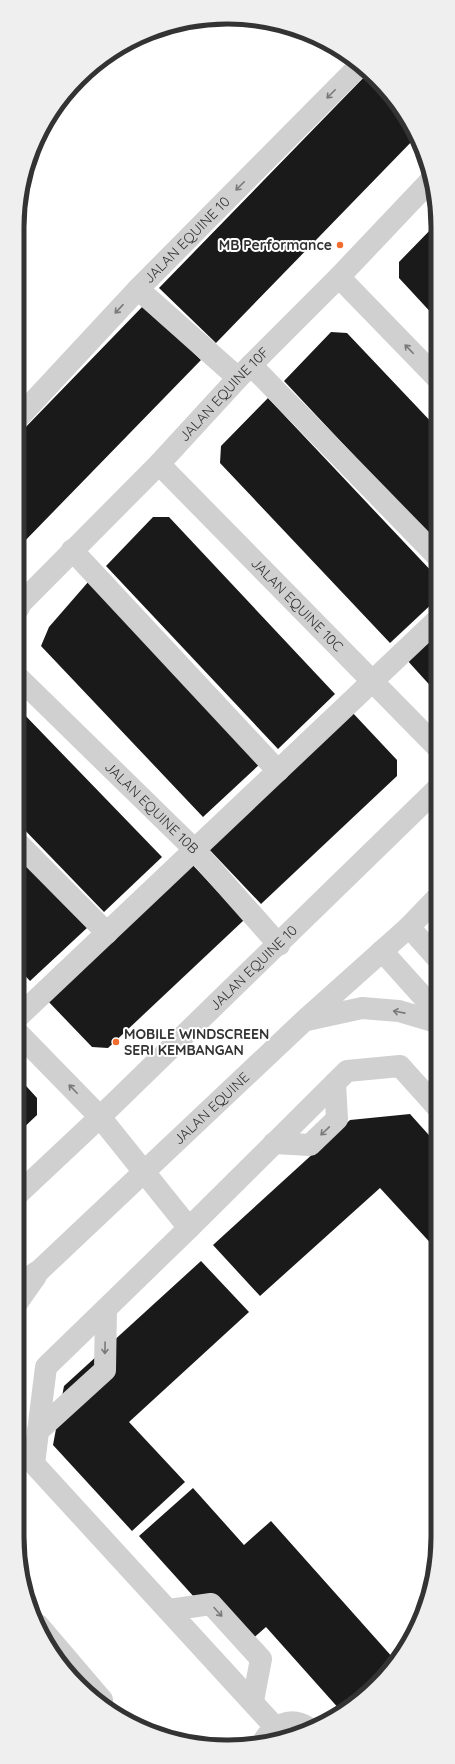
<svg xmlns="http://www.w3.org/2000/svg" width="455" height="1764" viewBox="0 0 455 1764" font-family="Quicksand,sans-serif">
<rect width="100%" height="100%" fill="#fff"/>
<!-- building -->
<path fill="#1a1a1a" d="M 368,73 L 377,79 L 417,136 L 216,343 L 159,288 Z
M 436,224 L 436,318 L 399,278 L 399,262 Z
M 144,305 L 201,360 L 18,548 L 19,434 Z
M 331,332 L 347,333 L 436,427 L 436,543 L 284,381 Z
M 268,398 L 436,576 L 436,600 L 390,643 L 220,463 L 221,446 Z
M 153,517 L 169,517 L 335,694 L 278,749 L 106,566 Z
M 89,581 L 261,763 L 203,817 L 41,646 L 49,627 Z
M 436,630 L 436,692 L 406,659 Z
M 18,708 L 162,857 L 104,912 L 18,823 Z
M 351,711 L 397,760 L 397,776 L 261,904 L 206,846 Z
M 18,853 L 88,927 L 30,981 L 18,968 Z
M 190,862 L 244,920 L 108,1048 L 92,1047 L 45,998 Z
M 18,1077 L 37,1098 L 37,1115 L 18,1133 Z
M 410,1114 L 436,1143 L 436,1249 L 380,1188 L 260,1296 L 213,1245 L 350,1120 Z
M 201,1261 L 249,1312 L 129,1422 L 185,1482 L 132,1531 L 53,1445 L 64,1386 Z
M 193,1488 L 244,1545 L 271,1521 L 394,1659 L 356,1703 L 341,1711 L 266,1627 L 241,1649 L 139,1536 Z"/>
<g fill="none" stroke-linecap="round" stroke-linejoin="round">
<!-- minor -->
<g stroke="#d0d0d0" stroke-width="22">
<path d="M 339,277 L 436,377"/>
<path d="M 138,289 L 238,378"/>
<path d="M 251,365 L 436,555"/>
<path id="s1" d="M 19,417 L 138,289 L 359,66"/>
<path id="s2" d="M 159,464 L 436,746"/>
<path d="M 72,550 L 278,771"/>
<path id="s3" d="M 18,609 L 21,603 L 159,464 L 238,378 L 339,277 L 430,181"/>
<path id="s4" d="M 18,677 L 195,850 L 279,945"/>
<path d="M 18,843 L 107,933"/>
<path d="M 409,927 L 436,957"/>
<path d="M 382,951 L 436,1011"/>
<path d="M 18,1017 L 436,621"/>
<path d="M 307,1020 L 362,1008 L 399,1011 L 436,1022"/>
<path d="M 18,1033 L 100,1117 L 189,1228"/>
<path d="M 274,1143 L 310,1145 L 337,1119 L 335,1083"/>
<path id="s5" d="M 17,1195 L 100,1117 L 436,790"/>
<path id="s6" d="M 17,1285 L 40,1270 L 305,1020 L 409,927 L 436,899"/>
<path d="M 17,1303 L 36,1276"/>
<path d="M 38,1431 L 105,1370 L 106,1309"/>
<path d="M 169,1610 L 211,1604 L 261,1659 L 253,1701"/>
<path d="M 38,1625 L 102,1700"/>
<path d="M 275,1727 L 34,1464 L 46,1367 L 189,1228 L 347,1071 L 400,1066 L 436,1106"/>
<path d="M 263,1742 C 272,1726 290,1716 307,1727"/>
</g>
</g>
<!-- one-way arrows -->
<defs><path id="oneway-shaft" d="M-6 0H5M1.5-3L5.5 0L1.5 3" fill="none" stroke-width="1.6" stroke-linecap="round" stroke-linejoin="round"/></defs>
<g stroke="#7a7a7a">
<use href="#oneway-shaft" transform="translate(331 94) rotate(135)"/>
<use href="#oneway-shaft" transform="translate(240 186) rotate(135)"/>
<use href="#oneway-shaft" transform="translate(119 309) rotate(133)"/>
<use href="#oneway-shaft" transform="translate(409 349) rotate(-134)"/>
<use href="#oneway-shaft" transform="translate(399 1012) rotate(-169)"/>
<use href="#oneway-shaft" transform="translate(73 1089) rotate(-134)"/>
<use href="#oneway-shaft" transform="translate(325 1131) rotate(136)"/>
<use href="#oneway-shaft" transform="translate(105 1348) rotate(91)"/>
<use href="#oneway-shaft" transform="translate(218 1612) rotate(48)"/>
</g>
<!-- markers -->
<g fill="#f06c2f" stroke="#fff" stroke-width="1.5">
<circle cx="340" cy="245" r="4"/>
<circle cx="116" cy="1042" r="4"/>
</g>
<g text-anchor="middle" stroke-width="4" stroke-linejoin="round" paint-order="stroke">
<!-- street labels -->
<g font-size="14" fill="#333" stroke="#fff">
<text dy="5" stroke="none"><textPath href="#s1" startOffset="244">JALAN EQUINE 10</textPath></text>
<text dy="5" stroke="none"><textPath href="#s3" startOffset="298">JALAN EQUINE 10F</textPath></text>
<text dy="5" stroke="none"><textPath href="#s2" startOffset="197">JALAN EQUINE 10C</textPath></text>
<text dy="5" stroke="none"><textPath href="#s4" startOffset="187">JALAN EQUINE 10B</textPath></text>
<text dy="5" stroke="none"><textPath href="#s5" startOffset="328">JALAN EQUINE 10</textPath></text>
<text dy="5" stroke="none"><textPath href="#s6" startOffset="263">JALAN EQUINE</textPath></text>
</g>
<!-- poi labels -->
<g font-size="14" font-weight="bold" fill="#333" stroke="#fff" text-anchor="end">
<text x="332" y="250">MB Performance</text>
<text x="124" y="1039" text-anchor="start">MOBILE WINDSCREEN<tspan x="124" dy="16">SERI KEMBANGAN</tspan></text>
</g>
</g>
<!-- crop -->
<path d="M0 0H455V1764H0ZM227 24H228A203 203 0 0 1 431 227V1537A203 203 0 0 1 228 1740H227A203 203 0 0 1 24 1537V227A203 203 0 0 1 227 24Z" fill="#efefef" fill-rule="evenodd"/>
<path fill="none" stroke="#333" stroke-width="5" d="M227 24H228A203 203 0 0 1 431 227V1537A203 203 0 0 1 228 1740H227A203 203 0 0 1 24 1537V227A203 203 0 0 1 227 24Z"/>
</svg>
